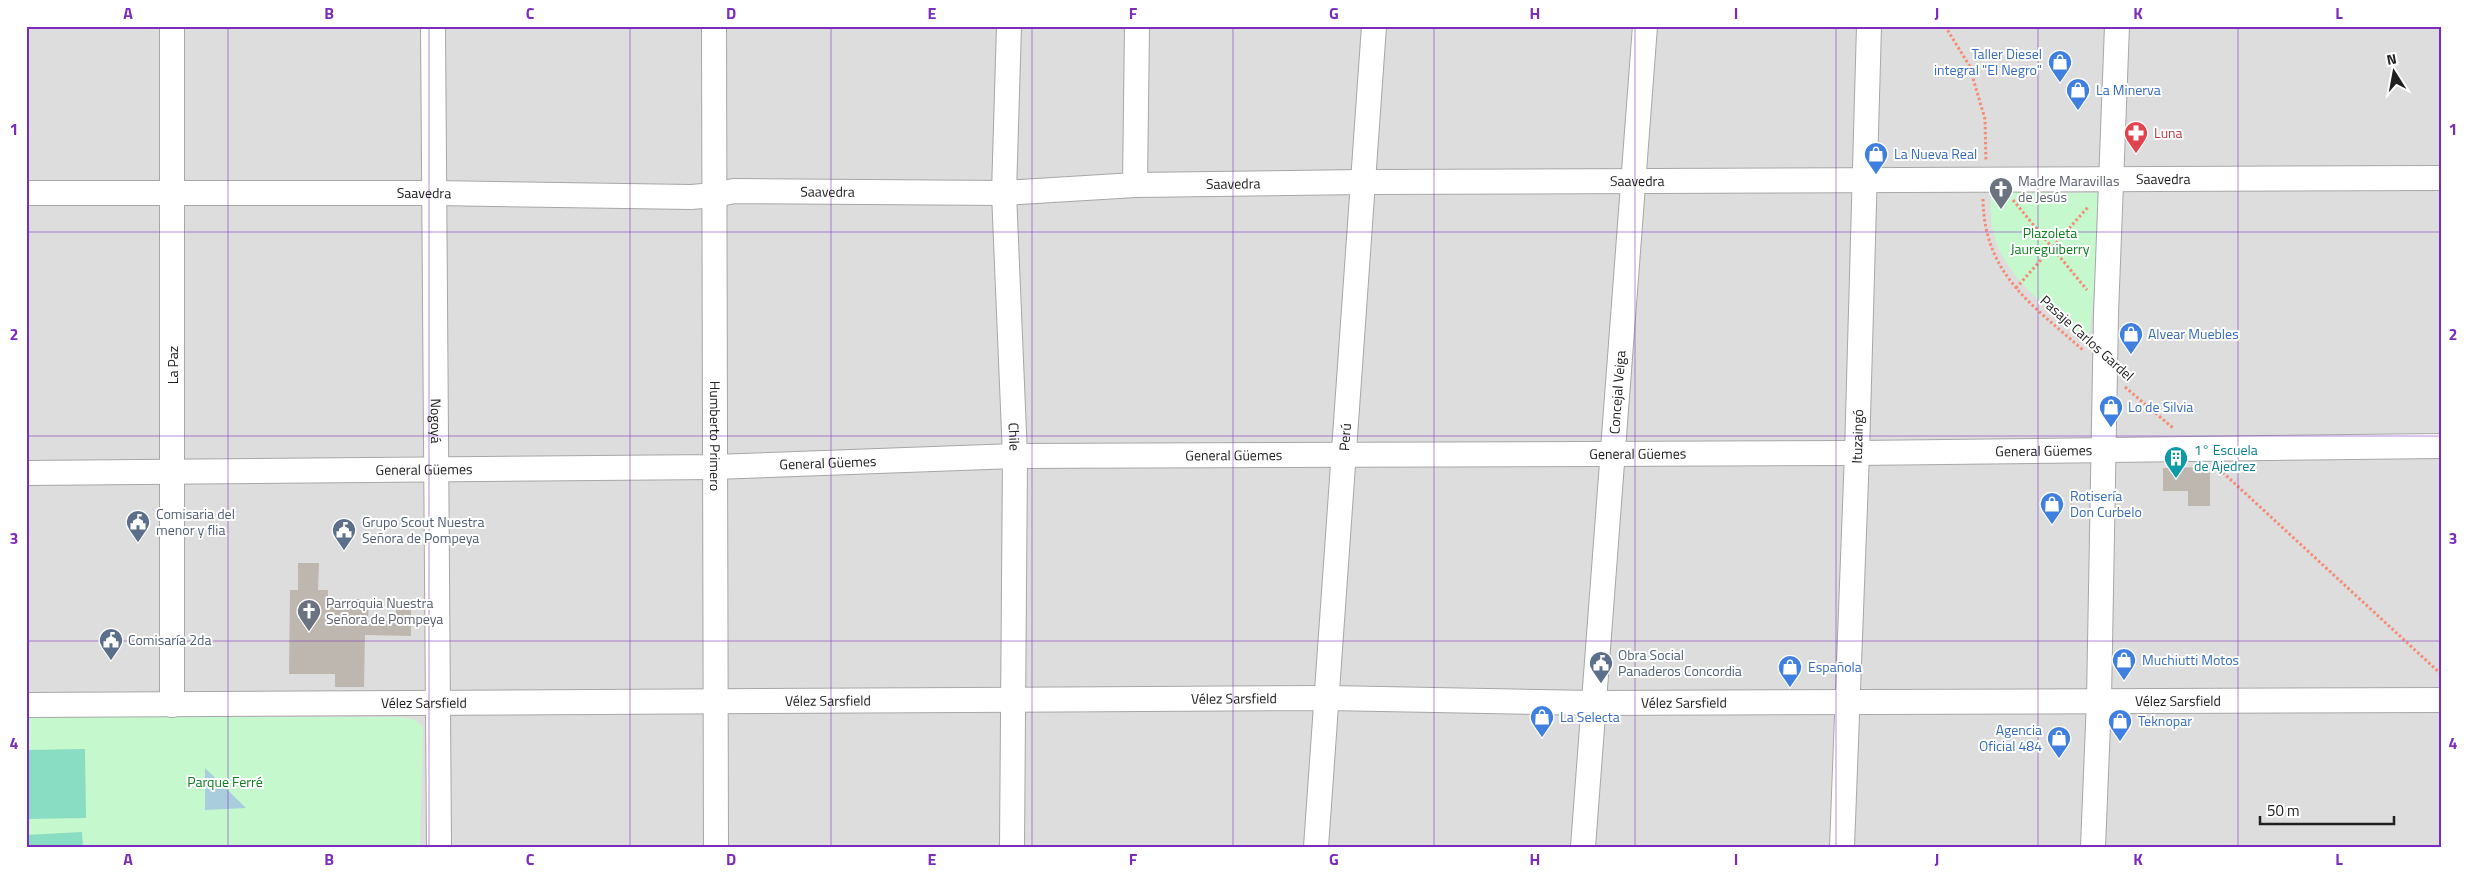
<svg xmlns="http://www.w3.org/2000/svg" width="2467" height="873" viewBox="0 0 2467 873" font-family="'Titillium Web',sans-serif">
<rect width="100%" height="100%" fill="#f1eee7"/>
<!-- residential -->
<path fill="#dedddd" d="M 26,26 L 2441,26 L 2441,847 L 26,847 Z"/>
<!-- park -->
<path fill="#c6f8ce" d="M 1991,192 L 2102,193 L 2089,344 C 2052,311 1996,274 1991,219 C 1990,210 1991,201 1991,192 Z
M 26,717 L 401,717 L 416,720 L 423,727 L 420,847 L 26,847 Z"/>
<!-- pitch -->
<path fill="#88ddc2" d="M 85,749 L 86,818 L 26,819 L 26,750 Z
M 82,832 L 83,847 L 26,847 L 26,835 Z"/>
<!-- water -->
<path fill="#a9cddd" d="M 205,768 L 246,808 L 205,810 Z"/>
<!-- building -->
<path fill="#bdb7b0" d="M 2210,467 L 2210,506 L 2188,506 L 2188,491 L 2163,491 L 2163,468 Z
M 298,563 L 319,563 L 318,590 L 328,590 L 328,599 L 369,599 L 368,620 L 396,621 L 396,605 L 411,605 L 411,636 L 365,635 L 364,687 L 335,687 L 335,674 L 289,674 L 290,590 L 298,590 Z"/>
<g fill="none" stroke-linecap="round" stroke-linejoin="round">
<!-- minor casing -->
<g stroke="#a7a7a7" stroke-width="26">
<g id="minor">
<path d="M 172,26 L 172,705"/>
<path id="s1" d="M 433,26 L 439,847"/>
<path id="s2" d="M 714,26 L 716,847"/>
<path id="s3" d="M 1009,26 L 1004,193 L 1015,456 L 1012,847"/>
<path d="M 1135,185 L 1137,26"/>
<path id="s4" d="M 26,193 L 435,193 L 691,197 L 715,195 L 734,191 L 1004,193 L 1135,185 L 1362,182 L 2441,178"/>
<path id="s5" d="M 26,473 L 714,467 L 1015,456 L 1857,453 L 2441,446"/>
<path id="s6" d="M 26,705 L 1328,698 L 1594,703 L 2441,700"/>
<path id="s7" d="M 1316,847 L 1374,26"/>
<path id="s8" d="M 1583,847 L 1645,26"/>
<path id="s9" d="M 1842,847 L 1857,453 L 1869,26"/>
<path d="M 2093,847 L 2099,700 L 2106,314 L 2117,26"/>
</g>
</g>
<!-- path -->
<path stroke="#f68a73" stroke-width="3" stroke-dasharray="2.5 2.5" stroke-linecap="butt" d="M 1945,26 L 1969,65 L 1985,119 L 1986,161
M 1983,199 C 1984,275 2033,305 2084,351
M 2013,200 L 2087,290
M 2016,288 L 2089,206
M 2125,387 L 2173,428
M 2219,469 L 2441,674"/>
<!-- minor -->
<use href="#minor" stroke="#fff" stroke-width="24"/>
</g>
<!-- grid -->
<path fill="none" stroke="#7b2cbf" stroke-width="1" stroke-opacity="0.55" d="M 228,26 L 228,847M 429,26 L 429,847M 630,26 L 630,847M 831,26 L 831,847M 1032,26 L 1032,847M 1233,26 L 1233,847M 1434,26 L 1434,847M 1635,26 L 1635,847M 1836,26 L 1836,847M 2038,26 L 2038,847M 2238,26 L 2238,847M 26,232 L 2441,232M 26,436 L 2441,436M 26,641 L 2441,641"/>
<!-- icons -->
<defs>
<g id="shop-pin" transform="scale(1.25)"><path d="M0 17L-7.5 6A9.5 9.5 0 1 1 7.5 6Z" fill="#3f7fe0" stroke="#fff"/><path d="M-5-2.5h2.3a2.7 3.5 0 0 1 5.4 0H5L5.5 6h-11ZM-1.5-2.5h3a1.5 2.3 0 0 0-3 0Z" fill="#fff"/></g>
<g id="pharmacy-pin" transform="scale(1.25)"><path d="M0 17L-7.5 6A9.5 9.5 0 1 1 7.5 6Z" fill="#e0444e" stroke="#fff"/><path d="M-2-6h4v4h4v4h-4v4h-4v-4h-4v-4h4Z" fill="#fff"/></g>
<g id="church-pin" transform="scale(1.25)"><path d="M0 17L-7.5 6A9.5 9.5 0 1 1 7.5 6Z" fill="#6b7280" stroke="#fff"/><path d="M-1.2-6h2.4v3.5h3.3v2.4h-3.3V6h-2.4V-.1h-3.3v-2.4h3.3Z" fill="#fff"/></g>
<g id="building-pin" transform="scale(1.25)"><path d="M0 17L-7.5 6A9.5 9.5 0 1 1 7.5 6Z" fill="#0f9aa8" stroke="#fff"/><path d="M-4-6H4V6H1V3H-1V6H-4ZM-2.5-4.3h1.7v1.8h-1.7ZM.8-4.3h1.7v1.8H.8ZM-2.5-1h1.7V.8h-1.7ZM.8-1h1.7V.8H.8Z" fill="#fff"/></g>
<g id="civic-pin" transform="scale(1.25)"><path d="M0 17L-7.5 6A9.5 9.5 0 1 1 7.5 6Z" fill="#5c6f8a" stroke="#fff"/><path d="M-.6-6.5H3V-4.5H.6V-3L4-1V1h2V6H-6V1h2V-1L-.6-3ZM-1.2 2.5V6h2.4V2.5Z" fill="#fff"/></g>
</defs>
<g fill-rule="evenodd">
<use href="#shop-pin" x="2060" y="62"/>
<use href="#shop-pin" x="2078" y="90"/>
<use href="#pharmacy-pin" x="2136" y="133"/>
<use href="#shop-pin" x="1876" y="154"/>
<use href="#church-pin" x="2001" y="189"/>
<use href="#shop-pin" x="2131" y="334"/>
<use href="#shop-pin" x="2111" y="407"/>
<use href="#building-pin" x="2176" y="458"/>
<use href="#shop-pin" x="2052" y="504"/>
<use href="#civic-pin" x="138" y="522"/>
<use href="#civic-pin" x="344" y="530"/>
<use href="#church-pin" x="309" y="611"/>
<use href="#civic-pin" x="111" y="640"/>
<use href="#shop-pin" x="2124" y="660"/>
<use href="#civic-pin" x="1601" y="663"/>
<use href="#shop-pin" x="1790" y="667"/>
<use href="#shop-pin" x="1542" y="717"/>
<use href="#shop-pin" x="2120" y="721"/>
<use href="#shop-pin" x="2059" y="738"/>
</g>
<g text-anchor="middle" stroke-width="4" stroke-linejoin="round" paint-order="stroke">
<!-- shop labels -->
<g font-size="14" fill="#366cbe" stroke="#fff" text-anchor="start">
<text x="2042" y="59" text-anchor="end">Taller Diesel<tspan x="2042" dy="16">integral "El Negro"</tspan></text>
<text x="2096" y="95">La Minerva</text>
<text x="1894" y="159">La Nueva Real</text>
<text x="2148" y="339">Alvear Muebles</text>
<text x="2128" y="412">Lo de Silvia</text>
<text x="2070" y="501">Rotisería<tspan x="2070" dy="16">Don Curbelo</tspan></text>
<text x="2142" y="665">Muchiutti Motos</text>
<text x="1808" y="672">Española</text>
<text x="1560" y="722">La Selecta</text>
<text x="2138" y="726">Teknopar</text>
<text x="2042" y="735" text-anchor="end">Agencia<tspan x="2042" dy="16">Oficial 484</tspan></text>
</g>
<!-- health labels -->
<g font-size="14" fill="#be3a42" stroke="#fff" text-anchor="start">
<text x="2154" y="138">Luna</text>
</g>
<!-- street labels -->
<g font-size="14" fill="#202020" stroke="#fff">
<text dy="5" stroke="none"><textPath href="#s4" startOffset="2138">Saavedra</textPath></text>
<text dy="5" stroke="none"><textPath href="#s4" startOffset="1612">Saavedra</textPath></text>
<text dy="5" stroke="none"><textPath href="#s4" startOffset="1208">Saavedra</textPath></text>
<text dy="5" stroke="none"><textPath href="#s4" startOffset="802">Saavedra</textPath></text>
<text dy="5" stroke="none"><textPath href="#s4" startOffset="398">Saavedra</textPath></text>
<text transform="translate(2087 338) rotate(42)" y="5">Pasaje Carlos Gardel</text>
<text transform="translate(173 365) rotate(-90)" y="5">La Paz</text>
<text dy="5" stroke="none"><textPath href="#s8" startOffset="456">Concejal Veiga</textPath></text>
<text dy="5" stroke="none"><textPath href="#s1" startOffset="395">Nogoyá</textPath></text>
<text dy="5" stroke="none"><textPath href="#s3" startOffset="411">Chile</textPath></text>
<text dy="5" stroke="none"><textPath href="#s7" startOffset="411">Perú</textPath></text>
<text dy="5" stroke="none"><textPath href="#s2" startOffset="410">Humberto Primero</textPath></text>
<text dy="5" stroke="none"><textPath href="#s9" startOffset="411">Ituzaingó</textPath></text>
<text dy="5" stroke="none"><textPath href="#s5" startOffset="2018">General Güemes</textPath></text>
<text dy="5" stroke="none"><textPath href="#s5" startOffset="1612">General Güemes</textPath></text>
<text dy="5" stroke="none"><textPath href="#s5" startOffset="1208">General Güemes</textPath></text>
<text dy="5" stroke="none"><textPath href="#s5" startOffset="802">General Güemes</textPath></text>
<text dy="5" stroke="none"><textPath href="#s5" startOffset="398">General Güemes</textPath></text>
<text dy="5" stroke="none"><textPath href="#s6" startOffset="1208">Vélez Sarsfield</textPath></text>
<text dy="5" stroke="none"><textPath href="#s6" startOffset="802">Vélez Sarsfield</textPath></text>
<text dy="5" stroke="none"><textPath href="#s6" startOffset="2152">Vélez Sarsfield</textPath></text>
<text dy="5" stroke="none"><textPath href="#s6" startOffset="398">Vélez Sarsfield</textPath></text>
<text dy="5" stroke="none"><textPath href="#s6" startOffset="1658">Vélez Sarsfield</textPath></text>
</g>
<!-- worship labels -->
<g font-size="14" fill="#5b616d" stroke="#fff" text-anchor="start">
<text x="2018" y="186">Madre Maravillas<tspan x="2018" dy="16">de Jesús</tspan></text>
<text x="326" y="608">Parroquia Nuestra<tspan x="326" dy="16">Señora de Pompeya</tspan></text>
</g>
<!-- park labels -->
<g font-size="14" fill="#0f7e20" stroke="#fff">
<text x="2050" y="238">Plazoleta<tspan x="2050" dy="16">Jaureguiberry</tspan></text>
<text x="225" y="787">Parque Ferré</text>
</g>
<!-- culture labels -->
<g font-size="14" fill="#0d838f" stroke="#fff" text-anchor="start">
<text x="2194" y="455">1° Escuela<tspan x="2194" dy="16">de Ajedrez</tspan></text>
</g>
<!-- service labels -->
<g font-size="14" fill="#4e5e75" stroke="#fff" text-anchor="start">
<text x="156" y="519">Comisaria del<tspan x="156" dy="16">menor y flia</tspan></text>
<text x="362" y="527">Grupo Scout Nuestra<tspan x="362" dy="16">Señora de Pompeya</tspan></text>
<text x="128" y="645">Comisaría 2da</text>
<text x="1618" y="660">Obra Social<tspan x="1618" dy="16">Panaderos Concordia</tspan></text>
</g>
</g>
<!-- border -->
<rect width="2467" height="873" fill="none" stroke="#ffffff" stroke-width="55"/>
<!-- north arrow -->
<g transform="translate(2394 72) rotate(349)" stroke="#ffffff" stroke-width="4" paint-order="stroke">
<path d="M0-4L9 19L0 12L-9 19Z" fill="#202020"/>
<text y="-8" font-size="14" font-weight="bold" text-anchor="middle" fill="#202020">N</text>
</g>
<!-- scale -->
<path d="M2260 816v8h134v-8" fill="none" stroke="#202020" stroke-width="2.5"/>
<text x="2267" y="816" font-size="15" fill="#202020" stroke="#ffffff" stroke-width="4" paint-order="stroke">50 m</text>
<rect x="28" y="28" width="2412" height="818" fill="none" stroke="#7b2cbf" stroke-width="2"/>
<g font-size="16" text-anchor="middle" font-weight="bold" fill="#7b2cbf">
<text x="128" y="19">A</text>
<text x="329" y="19">B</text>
<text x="530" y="19">C</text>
<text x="731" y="19">D</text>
<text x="932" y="19">E</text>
<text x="1133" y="19">F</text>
<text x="1334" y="19">G</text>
<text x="1535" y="19">H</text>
<text x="1736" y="19">I</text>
<text x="1937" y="19">J</text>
<text x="2138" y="19">K</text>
<text x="2339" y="19">L</text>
<text x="14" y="135">1</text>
<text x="2453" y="135">1</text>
<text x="14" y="340">2</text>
<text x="2453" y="340">2</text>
<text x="14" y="544">3</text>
<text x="2453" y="544">3</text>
<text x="14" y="749">4</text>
<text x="2453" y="749">4</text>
<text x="128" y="865">A</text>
<text x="329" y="865">B</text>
<text x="530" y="865">C</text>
<text x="731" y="865">D</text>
<text x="932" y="865">E</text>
<text x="1133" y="865">F</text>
<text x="1334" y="865">G</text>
<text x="1535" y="865">H</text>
<text x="1736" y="865">I</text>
<text x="1937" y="865">J</text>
<text x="2138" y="865">K</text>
<text x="2339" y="865">L</text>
</g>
</svg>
